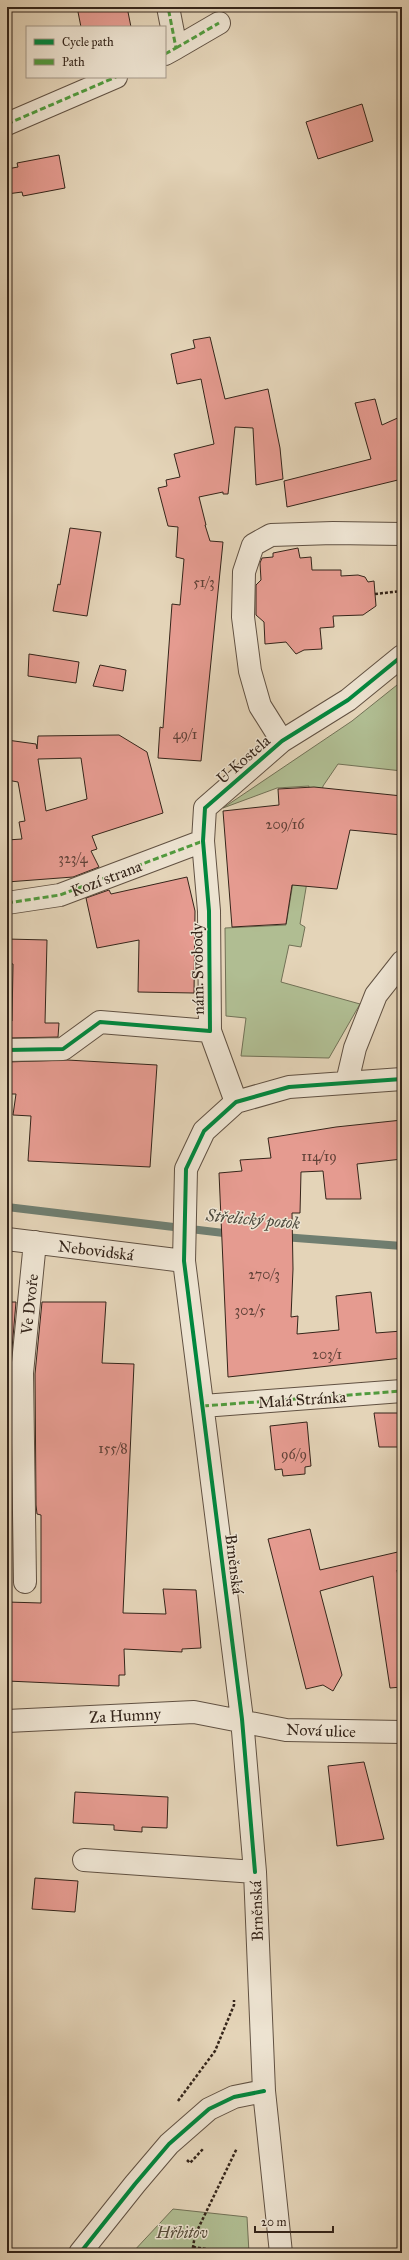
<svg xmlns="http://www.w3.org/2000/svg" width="409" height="2260" viewBox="0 0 409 2260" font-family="'IM FELL Great Primer',serif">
<rect width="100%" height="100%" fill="#e4d4b8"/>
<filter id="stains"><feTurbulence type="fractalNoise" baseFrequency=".005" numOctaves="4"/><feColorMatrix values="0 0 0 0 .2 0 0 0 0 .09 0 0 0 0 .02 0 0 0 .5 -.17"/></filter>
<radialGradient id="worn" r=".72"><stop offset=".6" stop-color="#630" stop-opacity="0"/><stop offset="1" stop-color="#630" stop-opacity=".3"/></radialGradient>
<!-- green -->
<path fill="#b0bd92" stroke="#727156" d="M 402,681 L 402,771 L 338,764 L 323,786 L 300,924 L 305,927 L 301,947 L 289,945 L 281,982 L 360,1004 L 329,1058 L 241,1056 L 246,1018 L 226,1016 L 225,928 L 286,925 L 309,786 L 277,788 L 223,808 L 352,721 Z
M 173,2209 L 247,2217 L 249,2253 L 132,2253 Z"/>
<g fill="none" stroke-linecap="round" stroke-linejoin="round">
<!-- stream -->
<path stroke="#707e70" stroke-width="8" d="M 7,1207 L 232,1234
M 283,1237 L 402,1246"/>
</g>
<!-- building -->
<path fill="#e59b90" stroke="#35251a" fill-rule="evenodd" d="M 77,7 L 127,7 L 131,27 L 81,27 Z
M 362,104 L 373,141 L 318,159 L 306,122 Z
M 59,155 L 65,188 L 23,196 L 22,192 L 7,194 L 7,169 L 18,167 L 17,163 Z
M 210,337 L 225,399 L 268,389 L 280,448 L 283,479 L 256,485 L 253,428 L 235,427 L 228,494 L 223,494 L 223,492 L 199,497 L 206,525 L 205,525 L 210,541 L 223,542 L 201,761 L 158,758 L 160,727 L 163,728 L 172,604 L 180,605 L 184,559 L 176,557 L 178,527 L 168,526 L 158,488 L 167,486 L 166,480 L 180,477 L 174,454 L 214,444 L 201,379 L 177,384 L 171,354 L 195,348 L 193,340 Z
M 375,399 L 382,425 L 402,416 L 402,479 L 287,507 L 284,481 L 371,459 L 355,403 Z
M 70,528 L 101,532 L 87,616 L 53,611 L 58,584 L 60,585 Z
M 298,548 L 300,558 L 311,557 L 312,570 L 341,570 L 341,576 L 358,575 L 365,577 L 368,582 L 374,581 L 376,606 L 363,615 L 333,616 L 334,627 L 320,628 L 322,649 L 304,650 L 296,654 L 286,642 L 265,644 L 264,622 L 256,615 L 256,585 L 261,580 L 260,563 L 262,558 L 273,557 L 273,553 Z
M 29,654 L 79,662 L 76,683 L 28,676 Z
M 100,665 L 126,670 L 123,691 L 93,686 Z
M 119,735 L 147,752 L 163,813 L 92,836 L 97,849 L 91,851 L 99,867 L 73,877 L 7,882 L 7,840 L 22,839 L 19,822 L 25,821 L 18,782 L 7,780 L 7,740 L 36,744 L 37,749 L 38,736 ZM 81,758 L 87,799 L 46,811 L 38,759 Z
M 314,787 L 402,796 L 402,835 L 350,830 L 337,889 L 292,885 L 286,924 L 232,927 L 223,811 L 279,805 L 278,789 Z
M 187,877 L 195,911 L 194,993 L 138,992 L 139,940 L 97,948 L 86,898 L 109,890 L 111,894 Z
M 7,939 L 47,940 L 45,1023 L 59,1023 L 58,1037 L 7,1038 L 7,1020 L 12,1021 L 13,964 L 7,963 Z
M 67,1060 L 157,1065 L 150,1167 L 28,1161 L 31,1116 L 13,1115 L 16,1094 L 7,1094 L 7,1062 Z
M 402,1120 L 402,1159 L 357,1164 L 361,1199 L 326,1199 L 323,1171 L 301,1172 L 300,1213 L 292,1213 L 293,1269 L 291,1317 L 298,1316 L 297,1334 L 339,1330 L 336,1296 L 371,1292 L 376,1333 L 402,1331 L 402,1358 L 228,1377 L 219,1173 L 242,1171 L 240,1160 L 271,1158 L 268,1138 L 336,1127 Z
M 7,1302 L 16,1302 L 10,1372 L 10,1405 L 7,1404 Z
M 42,1302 L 106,1302 L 102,1363 L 134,1364 L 123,1613 L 166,1614 L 163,1589 L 196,1590 L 201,1648 L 182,1649 L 182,1652 L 124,1649 L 125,1675 L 119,1675 L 119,1686 L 7,1681 L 7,1602 L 41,1603 L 41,1515 L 37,1514 L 36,1505 L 35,1374 Z
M 374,1413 L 402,1413 L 402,1447 L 379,1447 Z
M 307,1422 L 311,1466 L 305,1467 L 305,1474 L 283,1476 L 282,1469 L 275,1470 L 270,1426 Z
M 310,1529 L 320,1570 L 402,1551 L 402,1568 L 397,1570 L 402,1602 L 402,1687 L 390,1688 L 373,1576 L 320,1591 L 342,1675 L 333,1691 L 323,1685 L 306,1689 L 268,1539 Z
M 364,1762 L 384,1839 L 337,1846 L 328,1766 Z
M 75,1792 L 168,1797 L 167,1828 L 142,1827 L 142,1832 L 114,1830 L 114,1825 L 73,1823 Z
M 35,1878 L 78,1881 L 75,1912 L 32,1909 Z"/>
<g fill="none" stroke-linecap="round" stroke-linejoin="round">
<!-- minor casing -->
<g stroke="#615142" stroke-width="24">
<path id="minor" d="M 176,48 L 219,23
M 165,54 L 176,48 L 168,7
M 7,124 L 116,77
M 282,741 L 260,706 L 250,671 L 243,617 L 244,572 L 253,545 L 271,535 L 333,533 L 402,534
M 7,903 L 60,895 L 203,841
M 210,1031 L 236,1102
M 7,1050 L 63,1049 L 100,1022 L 210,1031 L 209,911 L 203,841 L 205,808 L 282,741 L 348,700 L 402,656
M 347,1082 L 355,1048 L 376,995 L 402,962
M 7,1239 L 184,1261
M 203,1406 L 402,1391
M 25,1582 L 22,1373 L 35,1242
M 7,1721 L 194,1712 L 286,1730 L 402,1732
M 84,1860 L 255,1872
M 80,2253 L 135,2184 L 169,2144 L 209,2109 L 234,2097 L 264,2091
M 281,2253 L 264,2091 L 255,1872 L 242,1719 L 184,1261 L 186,1169 L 204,1131 L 236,1102 L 289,1087 L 402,1079"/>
</g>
<!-- path -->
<path stroke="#35251a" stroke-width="2.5" stroke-dasharray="3 2" stroke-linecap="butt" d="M 375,594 L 402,591
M 178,2101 L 215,2051 L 234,2005 L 234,2000
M 187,2160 L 190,2163 L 203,2149
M 193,2247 L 230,2253
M 192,2253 L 195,2235 L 237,2148"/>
<!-- minor -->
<use href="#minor" stroke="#ede3d1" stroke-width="22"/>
<!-- quiet -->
<path stroke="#519b3e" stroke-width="3" stroke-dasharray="6 3" stroke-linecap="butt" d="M 176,48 L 219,23
M 165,54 L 176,48 L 168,7
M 7,124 L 116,77
M 7,903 L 60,895 L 203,841
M 203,1406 L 402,1391"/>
<!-- cycleway casing -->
<g stroke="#ede3d1" stroke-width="6">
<path id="cycleway" d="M 7,1050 L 63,1049 L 100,1022 L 210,1031 L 209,911 L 203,841 L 205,808 L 282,741 L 348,700 L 402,656
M 255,1872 L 242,1719 L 184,1261 L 186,1169 L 204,1131 L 236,1102 L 289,1087 L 402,1079
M 80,2253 L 135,2184 L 169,2144 L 209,2109 L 234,2097 L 264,2091"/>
</g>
<!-- cycleway -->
<use href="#cycleway" stroke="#00873e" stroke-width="4"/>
</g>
<g text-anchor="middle" stroke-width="3" stroke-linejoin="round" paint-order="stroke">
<!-- number labels -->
<g font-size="14" fill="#614238">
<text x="204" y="587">51/3</text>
<text x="185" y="739">49/1</text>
<text x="285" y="829">209/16</text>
<text x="73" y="863">323/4</text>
<text x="319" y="1161">114/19</text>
<text x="264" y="1279">270/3</text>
<text x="250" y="1315">302/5</text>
<text x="327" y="1359">203/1</text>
<text x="113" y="1453">155/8</text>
<text x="294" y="1459">96/9</text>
</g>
<!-- street labels -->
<g font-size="16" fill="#35251a" stroke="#ede3d1">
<text transform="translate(243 759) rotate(-41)" y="6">U Kostela</text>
<text transform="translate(106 878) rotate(-21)" y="6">Kozí strana</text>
<text transform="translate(197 969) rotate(-91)" y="6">nám. Svobody</text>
<text transform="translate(96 1250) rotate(7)" y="6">Nebovidská</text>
<text transform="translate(29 1304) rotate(-84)" y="6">Ve Dvoře</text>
<text transform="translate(302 1399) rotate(-4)" y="6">Malá Stránka</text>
<text transform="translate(235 1564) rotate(83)" y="6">Brněnská</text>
<text transform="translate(125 1715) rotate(-3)" y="6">Za Humny</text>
<text transform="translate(321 1730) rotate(2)" y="6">Nová ulice</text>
<text transform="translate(256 1911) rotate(-92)" y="6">Brněnská</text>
</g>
<!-- park labels -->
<g font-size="16" font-style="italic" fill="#544b38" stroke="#ede3d1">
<text x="182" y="2238">Hřbitov</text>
</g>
<!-- water labels -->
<g font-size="17" font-style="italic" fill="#4e4a3e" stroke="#ede3d1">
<text transform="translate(253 1219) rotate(5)" y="6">Střelický potok</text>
</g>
</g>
<!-- margin -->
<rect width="409" height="2260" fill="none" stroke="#e4d4b8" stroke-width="24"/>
<rect x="8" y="8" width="393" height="2244" fill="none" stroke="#35251a" stroke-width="2"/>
<rect x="12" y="12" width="385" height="2236" fill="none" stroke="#35251a"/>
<!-- legend -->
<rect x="26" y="26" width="140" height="52" fill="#ede3d1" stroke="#a39788"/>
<rect x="34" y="39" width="20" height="6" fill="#00873e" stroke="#a39788"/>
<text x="62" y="46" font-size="12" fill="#35251a">Cycle path</text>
<rect x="34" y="59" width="20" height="6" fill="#519b3e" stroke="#a39788"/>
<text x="62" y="66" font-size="12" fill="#35251a">Path</text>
<!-- scale -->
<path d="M255 2226v6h78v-6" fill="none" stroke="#35251a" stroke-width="2"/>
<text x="261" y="2226" font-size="12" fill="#35251a" stroke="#ede3d1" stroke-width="3" paint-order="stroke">20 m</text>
<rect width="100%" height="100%" filter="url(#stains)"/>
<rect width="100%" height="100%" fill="url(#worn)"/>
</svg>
